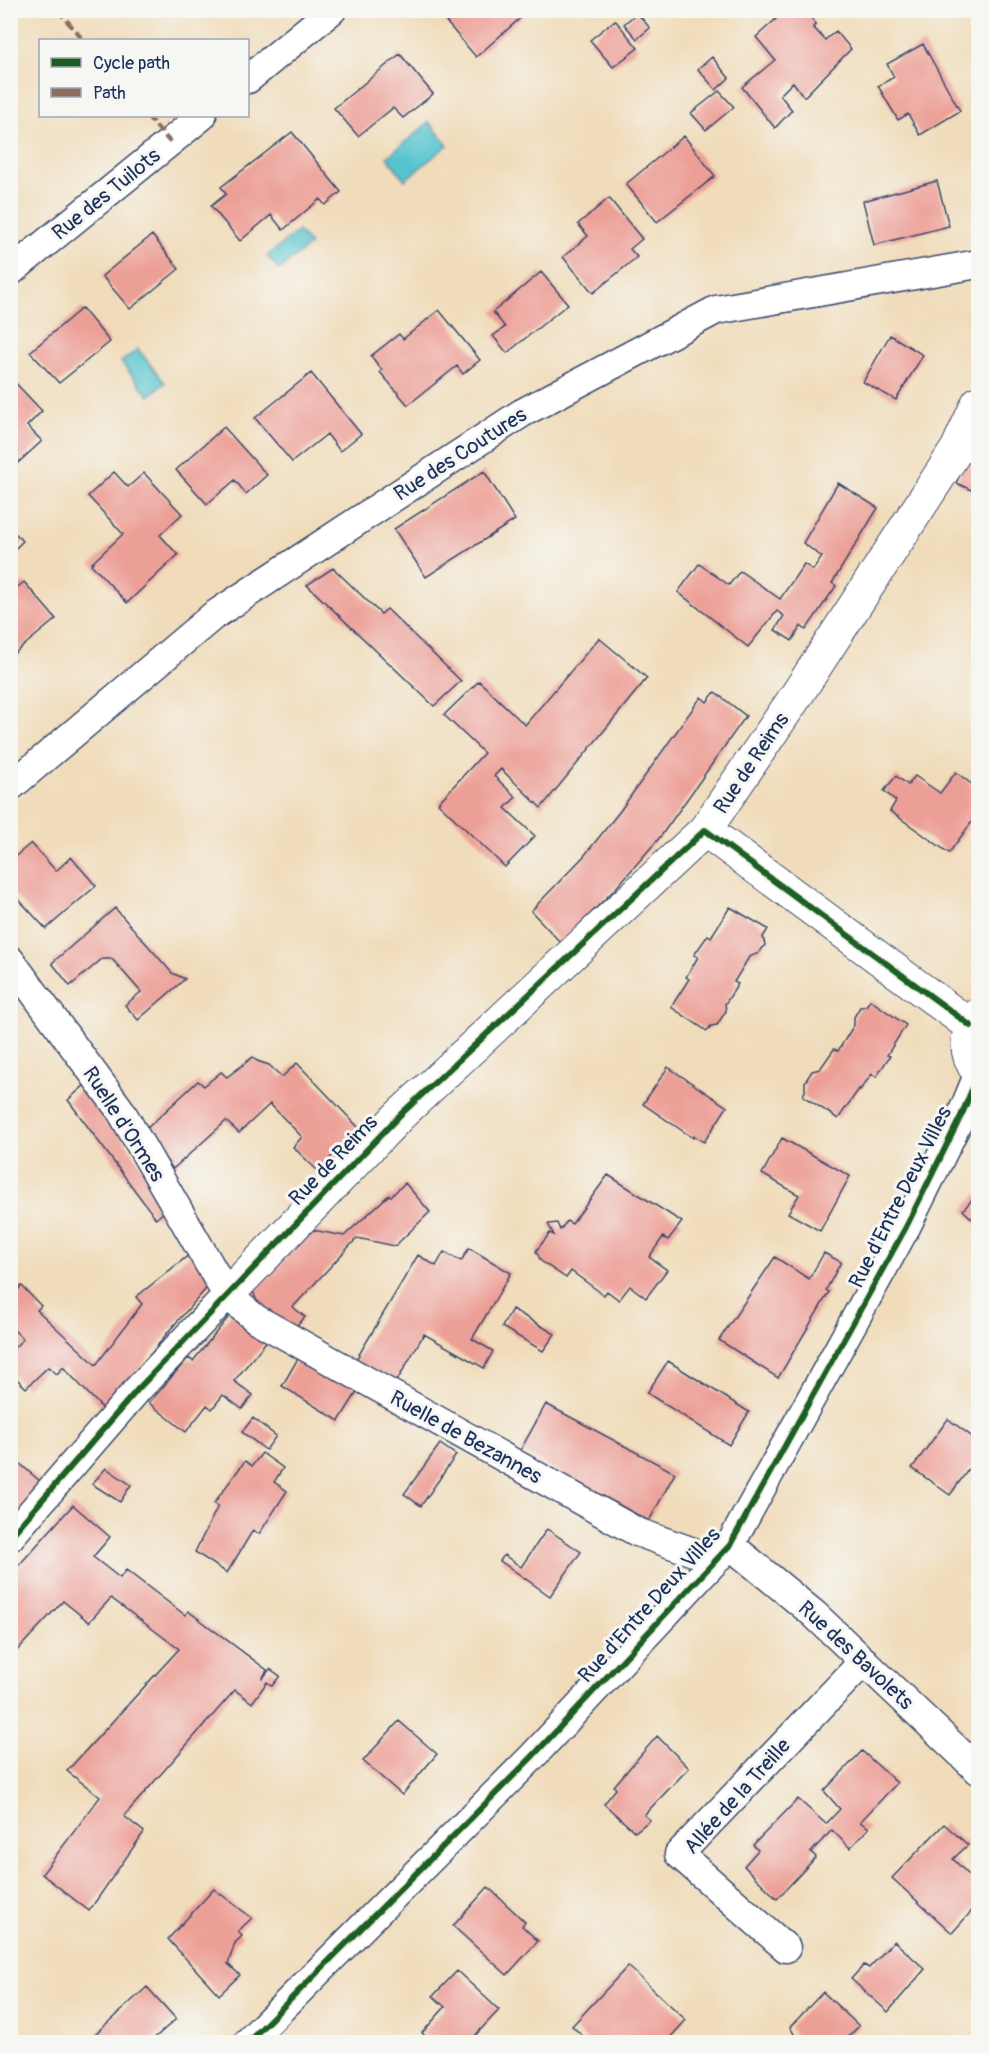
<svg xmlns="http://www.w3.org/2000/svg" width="989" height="2053" viewBox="0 0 989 2053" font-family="Pangolin,sans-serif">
<rect width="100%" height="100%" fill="#f6f6f2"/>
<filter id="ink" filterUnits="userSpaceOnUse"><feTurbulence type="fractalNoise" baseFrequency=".0167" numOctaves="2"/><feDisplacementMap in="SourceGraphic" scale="12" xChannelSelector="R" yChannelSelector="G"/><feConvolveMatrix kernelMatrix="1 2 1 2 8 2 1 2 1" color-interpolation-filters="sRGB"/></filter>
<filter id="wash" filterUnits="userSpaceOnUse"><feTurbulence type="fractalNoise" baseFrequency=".008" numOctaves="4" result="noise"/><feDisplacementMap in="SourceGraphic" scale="24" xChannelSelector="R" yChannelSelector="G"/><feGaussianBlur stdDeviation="1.35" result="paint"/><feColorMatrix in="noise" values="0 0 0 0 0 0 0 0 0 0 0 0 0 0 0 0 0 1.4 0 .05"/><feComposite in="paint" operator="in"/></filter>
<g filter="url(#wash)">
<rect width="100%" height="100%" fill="#f0dcba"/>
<!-- water -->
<path fill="#57c4ce" stroke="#397a96" stroke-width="1.5" d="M 429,122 L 448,145 L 405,180 L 387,157 Z
M 298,231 L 310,245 L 279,270 L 267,256 Z
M 138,349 L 165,383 L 149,396 L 121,362 Z"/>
<g id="blocks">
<!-- building -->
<path fill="#ec9f96" d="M 451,10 L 524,10 L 526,13 L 476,57 L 443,18 Z
M 782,10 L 805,10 L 816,24 L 813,27 L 825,40 L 836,31 L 851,49 L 804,97 L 793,82 L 780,95 L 792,110 L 775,128 L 742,87 L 775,60 L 756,37 L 776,19 L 775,16 Z
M 637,13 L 650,28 L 637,39 L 624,24 Z
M 615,20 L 638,48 L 613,67 L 590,40 Z
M 923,44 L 960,111 L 920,135 L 908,114 L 898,120 L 878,86 L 894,77 L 887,64 Z
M 400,54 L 433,94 L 403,118 L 393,108 L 358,136 L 334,108 Z
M 712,57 L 729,78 L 716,90 L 698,69 Z
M 719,91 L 734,107 L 706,130 L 691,113 Z
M 292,132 L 341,192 L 325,205 L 320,199 L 283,230 L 271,215 L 240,241 L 211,206 L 226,194 L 221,187 Z
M 684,136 L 715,176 L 657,222 L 626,184 Z
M 937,181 L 949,226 L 874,245 L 863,201 Z
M 609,198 L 642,239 L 630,249 L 637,257 L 593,293 L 563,257 L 588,236 L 578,224 Z
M 152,235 L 179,269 L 130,309 L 102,276 Z
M 541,272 L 568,304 L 507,353 L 493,336 L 505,327 L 493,312 Z
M 82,308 L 110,342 L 59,383 L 30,352 Z
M 439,310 L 480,360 L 463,374 L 457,366 L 408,405 L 380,372 L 382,370 L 371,356 L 399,334 L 403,339 Z
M 890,335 L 923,355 L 896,400 L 863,382 Z
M 311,373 L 361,434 L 340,451 L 327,434 L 292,462 L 255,418 Z
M 10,377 L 42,411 L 27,426 L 42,441 L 10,470 Z
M 224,427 L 267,475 L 246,494 L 235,480 L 207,504 L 176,470 Z
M 978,436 L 978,493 L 956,483 Z
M 484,471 L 515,520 L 426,577 L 394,529 Z
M 114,472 L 128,487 L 144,473 L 182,514 L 160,535 L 178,555 L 127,603 L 91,564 L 123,534 L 88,496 Z
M 838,483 L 878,508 L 832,583 L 836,586 L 806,630 L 801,626 L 792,641 L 775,630 L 784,616 L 777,611 L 748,647 L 678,592 L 699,564 L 729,585 L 740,571 L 780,599 L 804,564 L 813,570 L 822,557 L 803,543 Z
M 12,530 L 23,541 L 16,548 L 10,541 L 10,532 Z
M 333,568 L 381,614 L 387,609 L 461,681 L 434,706 L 307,585 Z
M 24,582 L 56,619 L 10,657 L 10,593 Z
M 599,638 L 647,678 L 541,808 L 501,769 L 494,776 L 516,797 L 505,808 L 535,836 L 505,867 L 438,803 L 484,753 L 444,715 L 479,681 L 525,725 Z
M 715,692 L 746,716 L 661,836 L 616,888 L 561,943 L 531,911 L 584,856 L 620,811 L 701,697 L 707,702 Z
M 956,772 L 978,789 L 978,809 L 972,818 L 974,819 L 949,853 L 890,811 L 896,801 L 884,791 L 896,776 L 908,785 L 915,776 L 940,793 Z
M 31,843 L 56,871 L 71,857 L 96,886 L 46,929 L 10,890 L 10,861 Z
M 730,907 L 768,929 L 763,937 L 765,945 L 759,953 L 749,957 L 734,982 L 738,984 L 725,1004 L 726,1011 L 717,1025 L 711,1026 L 707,1031 L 671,1007 L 689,979 L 686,977 L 698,957 L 694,955 L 708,935 L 711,937 Z
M 115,908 L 172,973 L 185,979 L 138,1020 L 125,1005 L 141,992 L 112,959 L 102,959 L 70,986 L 52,963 Z
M 870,1000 L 906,1025 L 887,1055 L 890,1056 L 876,1077 L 872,1074 L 860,1090 L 859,1089 L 838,1119 L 803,1096 L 805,1091 L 805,1082 L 812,1071 L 820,1069 L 834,1049 L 838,1051 L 854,1025 L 854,1017 L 860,1007 L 866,1006 Z
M 253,1057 L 257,1061 L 269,1065 L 282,1077 L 297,1063 L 359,1128 L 318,1171 L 293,1147 L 302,1137 L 270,1104 L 239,1133 L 226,1121 L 173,1169 L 144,1131 L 198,1081 L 204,1086 L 221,1072 L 227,1077 Z
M 668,1067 L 727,1107 L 704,1142 L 694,1136 L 693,1138 L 643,1104 Z
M 86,1084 L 169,1207 L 156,1219 L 68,1100 Z
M 782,1138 L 850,1176 L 820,1231 L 788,1213 L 799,1195 L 762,1174 Z
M 608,1175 L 682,1222 L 668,1240 L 663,1237 L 649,1257 L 667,1270 L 646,1298 L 630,1286 L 619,1300 L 607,1291 L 604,1295 L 571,1271 L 566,1278 L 541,1261 L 536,1251 L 550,1233 L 554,1235 L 548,1224 L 557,1223 L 560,1230 L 567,1221 L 572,1224 Z
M 405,1183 L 430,1212 L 395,1246 L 357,1238 L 293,1307 L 305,1317 L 294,1329 L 260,1310 L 253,1291 L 313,1230 L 344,1236 L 389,1195 L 391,1196 Z
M 978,1193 L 978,1225 L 963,1210 Z
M 469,1248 L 511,1273 L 472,1339 L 493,1351 L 484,1368 L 424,1334 L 394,1386 L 354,1363 L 418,1255 L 436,1266 L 444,1252 L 461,1261 Z
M 194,1251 L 212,1282 L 168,1332 L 106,1412 L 63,1367 L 57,1374 L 48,1367 L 26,1388 L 10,1372 L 10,1348 L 12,1350 L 23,1339 L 10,1326 L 10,1290 L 14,1293 L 22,1286 L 41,1306 L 37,1310 L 96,1365 L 142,1304 L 136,1297 Z
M 824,1253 L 841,1262 L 826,1290 L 829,1292 L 778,1378 L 719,1340 L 775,1257 L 809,1279 Z
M 512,1309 L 555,1334 L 543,1351 L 502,1327 Z
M 231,1314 L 270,1337 L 234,1381 L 253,1395 L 242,1409 L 223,1395 L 212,1409 L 207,1405 L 186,1432 L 149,1403 L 188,1358 L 193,1361 Z
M 300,1355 L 359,1389 L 339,1421 L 282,1386 Z
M 668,1361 L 749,1412 L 729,1445 L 647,1393 Z
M 546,1404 L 675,1473 L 649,1521 L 520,1451 Z
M 253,1418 L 276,1436 L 266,1450 L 242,1432 Z
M 948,1419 L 978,1441 L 978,1456 L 950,1495 L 912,1468 Z
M 440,1444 L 456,1455 L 421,1506 L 404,1494 Z
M 262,1453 L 283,1468 L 274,1482 L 287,1491 L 259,1534 L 253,1530 L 227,1573 L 195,1552 L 218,1506 L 214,1503 L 245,1461 L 252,1466 Z
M 10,1455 L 42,1483 L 10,1518 Z
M 106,1468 L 131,1485 L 120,1502 L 92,1484 Z
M 73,1505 L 110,1537 L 93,1557 L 120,1578 L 126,1570 L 185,1615 L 188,1611 L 267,1670 L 262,1679 L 270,1669 L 280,1676 L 272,1686 L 267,1682 L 252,1703 L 235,1690 L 124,1816 L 144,1832 L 89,1911 L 42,1874 L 100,1797 L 67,1771 L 179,1649 L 111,1598 L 89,1622 L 63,1601 L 10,1658 L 10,1575 Z
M 547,1529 L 581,1552 L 550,1596 L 500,1561 L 504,1555 L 521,1567 Z
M 399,1721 L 437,1754 L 402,1795 L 363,1761 Z
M 657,1736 L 689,1768 L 644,1815 L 650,1820 L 635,1832 L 604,1804 L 616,1789 L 614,1786 Z
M 862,1751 L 897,1783 L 860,1822 L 869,1828 L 850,1848 L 832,1830 L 811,1852 L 816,1857 L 777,1899 L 744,1866 L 758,1850 L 753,1845 L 798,1799 L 826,1824 L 840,1809 L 824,1791 Z
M 944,1824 L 968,1845 L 953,1859 L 978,1884 L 978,1904 L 952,1933 L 892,1878 Z
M 488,1887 L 525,1922 L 522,1926 L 538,1941 L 507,1975 L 453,1926 Z
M 214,1889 L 252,1918 L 238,1931 L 242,1936 L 235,1943 L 228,1964 L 240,1975 L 219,1995 L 168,1939 Z
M 894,1941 L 925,1969 L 888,2012 L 851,1979 L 864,1965 L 869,1968 Z
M 628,1966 L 686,2020 L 666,2042 L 589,2042 L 572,2026 Z
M 457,1971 L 499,2010 L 469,2042 L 432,2042 L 422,2033 L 445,2007 L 433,1996 Z
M 147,1987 L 176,2019 L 150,2042 L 94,2042 L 99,2038 L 95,2034 Z
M 823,1992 L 859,2026 L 843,2042 L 786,2042 L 794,2034 L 790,2027 Z"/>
</g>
</g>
<g filter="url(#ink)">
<use href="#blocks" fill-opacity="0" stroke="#3b496c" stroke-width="1.5"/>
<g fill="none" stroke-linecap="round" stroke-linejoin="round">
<!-- minor casing -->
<g stroke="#3b496c" stroke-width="31">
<path id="minor" d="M 248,79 L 332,10
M 10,272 L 202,116
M 10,787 L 213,616 L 522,413 L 716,310 L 978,264
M 10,960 L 121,1111 L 227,1295 L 256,1319 L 637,1532 L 716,1560
M 10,1537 L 138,1389 L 227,1295
M 730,1545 L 814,1614 L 978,1770
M 786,1948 L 679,1854 L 864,1661
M 248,2042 L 531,1758 L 730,1545 L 906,1227 L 962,1114 L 978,1075"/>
</g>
<!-- tertiary casing -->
<g stroke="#3b496c" stroke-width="35">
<path id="tertiary" d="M 705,830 L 971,1026
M 978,1015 C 965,1035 964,1053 978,1072
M 227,1295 L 400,1115 L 705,830 L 796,696 L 957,449 L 978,403"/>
</g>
<!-- minor -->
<use href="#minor" stroke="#fff" stroke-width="28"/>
<!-- tertiary -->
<use href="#tertiary" stroke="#fff" stroke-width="33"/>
<!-- quiet -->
<path stroke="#8d6e63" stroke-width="4.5" stroke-dasharray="9 4.5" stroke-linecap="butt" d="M 58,10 L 83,40
M 147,116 L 170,142"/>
<!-- cycleway casing -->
<g stroke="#f6f6f2" stroke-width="10">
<path id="cycleway" d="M 10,1537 L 138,1389 L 400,1115 L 705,830 L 971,1026
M 248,2042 L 531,1758 L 730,1545 L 906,1227 L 962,1114 L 978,1075"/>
</g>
<!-- cycleway -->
<use href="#cycleway" stroke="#1b5e20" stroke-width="6"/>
</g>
</g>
<g text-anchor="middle" stroke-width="6" stroke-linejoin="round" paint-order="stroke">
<!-- street labels -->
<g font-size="21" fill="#1b2f5e" stroke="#f6f6f2">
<text transform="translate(106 194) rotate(-39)" y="7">Rue des Tuilots</text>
<text transform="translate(460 454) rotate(-33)" y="7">Rue des Coutures</text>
<text transform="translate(751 763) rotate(-56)" y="7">Rue de Reims</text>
<text transform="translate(124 1124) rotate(57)" y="7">Ruelle d'Ormes</text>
<text transform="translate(333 1160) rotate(-46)" y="7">Rue de Reims</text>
<text transform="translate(900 1197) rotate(-63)" y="7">Rue d'Entre Deux Villes</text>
<text transform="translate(466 1437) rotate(29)" y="7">Ruelle de Bezannes</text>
<text transform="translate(649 1605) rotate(-48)" y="7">Rue d'Entre Deux Villes</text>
<text transform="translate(856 1655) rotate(43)" y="7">Rue des Bavolets</text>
<text transform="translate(737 1796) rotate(-48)" y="7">Allée de la Treille</text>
</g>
</g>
<!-- margin -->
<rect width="989" height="2053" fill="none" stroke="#f6f6f2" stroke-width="36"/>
<!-- legend -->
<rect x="39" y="39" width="210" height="78" fill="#f6f6f2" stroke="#9ea6b7" stroke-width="1.5"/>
<rect x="51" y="58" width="30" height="9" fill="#1b5e20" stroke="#9ea6b7" stroke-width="1.5"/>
<text x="93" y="69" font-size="18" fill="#1b2f5e">Cycle path</text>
<rect x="51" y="88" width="30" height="9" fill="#8d6e63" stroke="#9ea6b7" stroke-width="1.5"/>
<text x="93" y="99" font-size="18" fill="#1b2f5e">Path</text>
</svg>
